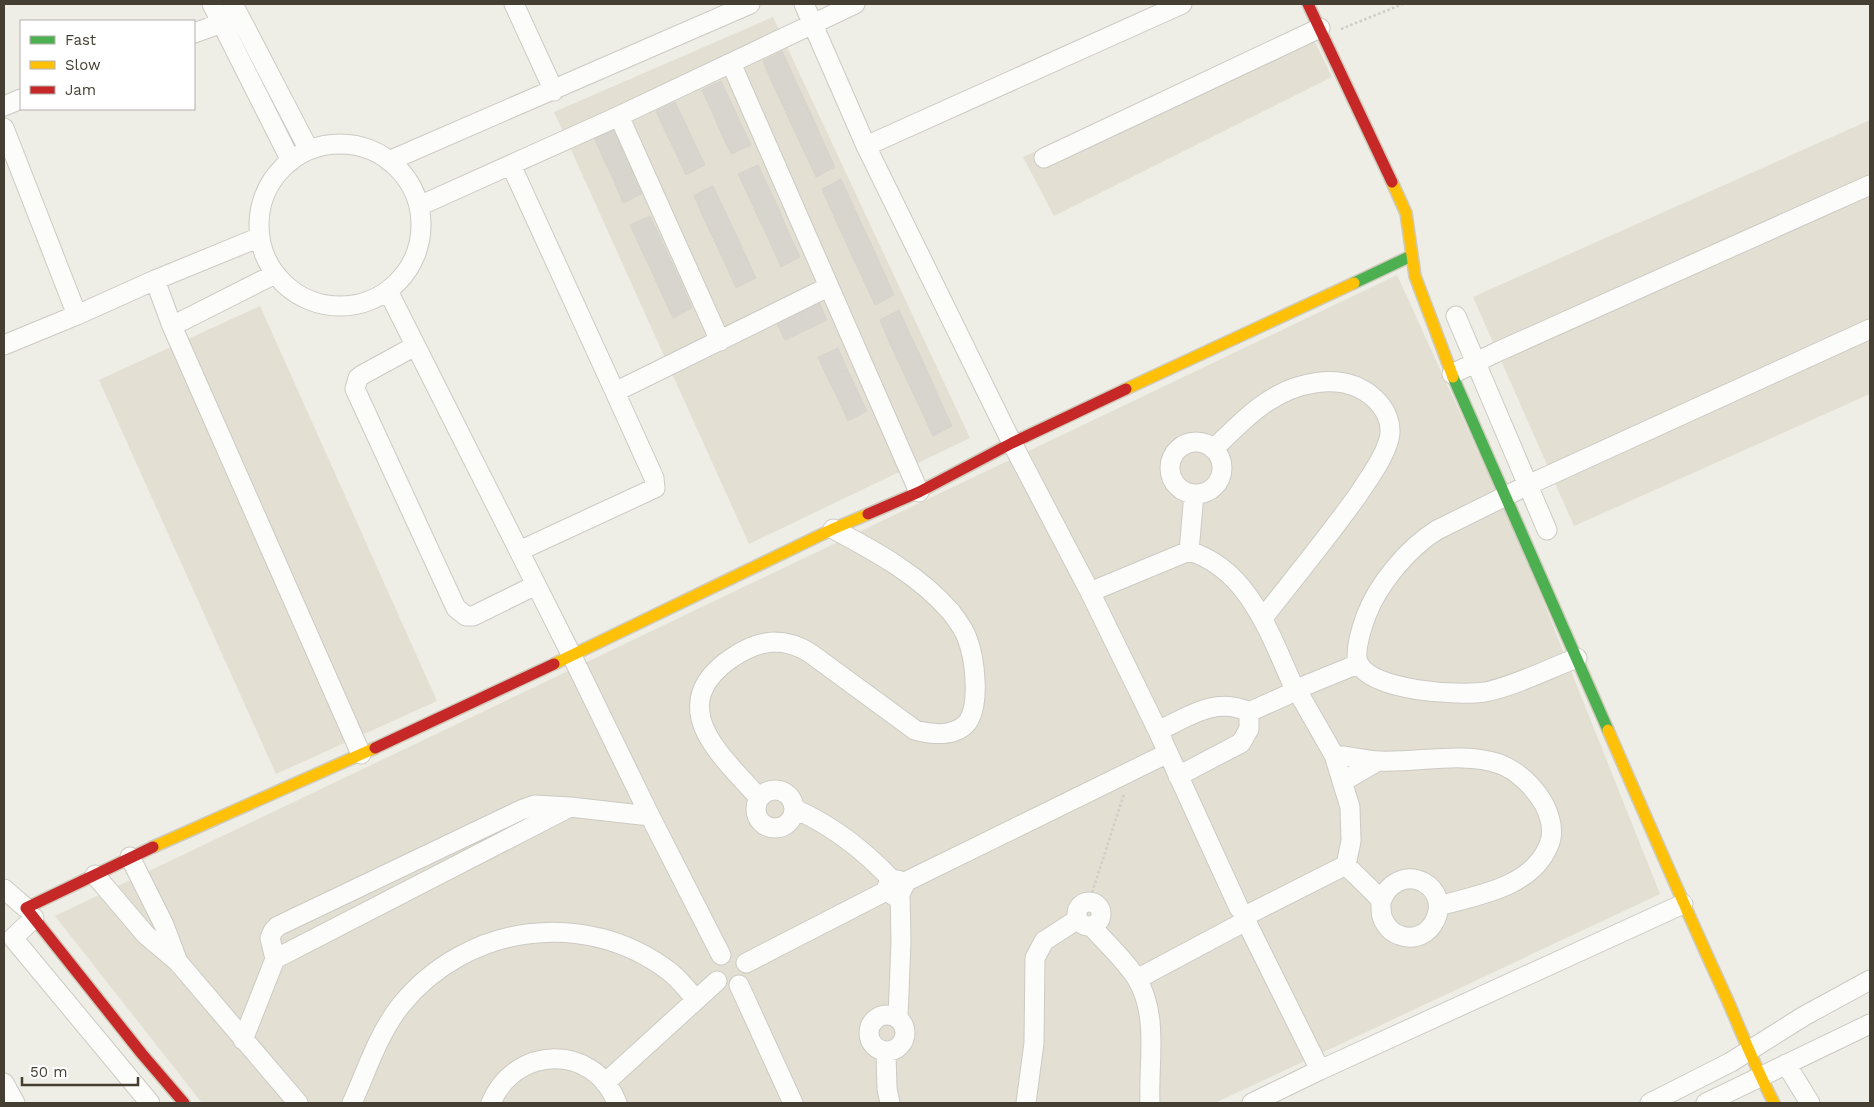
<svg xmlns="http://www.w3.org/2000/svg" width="1874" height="1107" viewBox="0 0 1874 1107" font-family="'Work Sans',sans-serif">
<rect width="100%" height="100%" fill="#eeede6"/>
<!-- residential -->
<path fill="#e3dfd2" d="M 773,17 L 970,438 L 749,544 L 554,112 Z
M 1308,28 L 1332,77 L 1054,216 L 1023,157 Z
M 1870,120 L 1870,394 L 1574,526 L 1473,297 Z
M 1397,275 L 1524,553 L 1660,894 L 1215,1103 L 202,1103 L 55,916 Z
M 260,306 L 437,701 L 276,774 L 99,380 Z"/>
<!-- building -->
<path fill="#d7d5ce" stroke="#d6d4cc" d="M 782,51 L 793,75 L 773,85 L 763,61 Z
M 793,75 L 803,97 L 783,106 L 773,85 Z
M 721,81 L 731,102 L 712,112 L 702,90 Z
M 803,97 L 813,118 L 793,128 L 783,106 Z
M 675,102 L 685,123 L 666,133 L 656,111 Z
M 731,102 L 741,124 L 721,133 L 712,112 Z
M 813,118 L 822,139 L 803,149 L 793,128 Z
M 685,123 L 695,144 L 676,153 L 666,133 Z
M 741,124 L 751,145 L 731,154 L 721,133 Z
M 613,129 L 623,150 L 604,160 L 594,138 Z
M 822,139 L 835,167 L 816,177 L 803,149 Z
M 695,144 L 705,165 L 686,175 L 676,153 Z
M 623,150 L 633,172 L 614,181 L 604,160 Z
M 758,165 L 768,186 L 748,195 L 738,174 Z
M 633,172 L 643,193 L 623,203 L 614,181 Z
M 841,179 L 852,203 L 832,212 L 822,189 Z
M 713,186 L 723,207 L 703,217 L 694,195 Z
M 768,186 L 778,207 L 758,217 L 748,195 Z
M 852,203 L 862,225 L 842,234 L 832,212 Z
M 723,207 L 733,228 L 713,238 L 703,217 Z
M 778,207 L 787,229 L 768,238 L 758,217 Z
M 650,216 L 660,237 L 640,247 L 630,225 Z
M 862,225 L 872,246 L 852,256 L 842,234 Z
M 733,228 L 743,250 L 723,259 L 713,238 Z
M 787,229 L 800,257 L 781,267 L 768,238 Z
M 660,237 L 670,259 L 650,268 L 640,247 Z
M 872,246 L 882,268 L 862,277 L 852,256 Z
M 743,250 L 756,278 L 736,288 L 723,259 Z
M 670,259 L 680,280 L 660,290 L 650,268 Z
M 882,268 L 894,295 L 875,305 L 862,277 Z
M 680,280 L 692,308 L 673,318 L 660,290 Z
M 818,300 L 827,320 L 806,330 L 797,310 Z
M 797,310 L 806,330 L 785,340 L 775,320 Z
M 899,310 L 910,334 L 890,344 L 880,320 Z
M 910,334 L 920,355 L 900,365 L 890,344 Z
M 838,348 L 847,369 L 828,379 L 818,357 Z
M 920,355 L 930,377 L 910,387 L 900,365 Z
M 847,369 L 857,390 L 838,399 L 828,379 Z
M 930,377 L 939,398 L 920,408 L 910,387 Z
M 857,390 L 867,411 L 848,421 L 838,399 Z
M 939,398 L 952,426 L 933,436 L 920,408 Z"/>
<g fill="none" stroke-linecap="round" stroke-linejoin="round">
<!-- street casing -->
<g stroke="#cccac3" stroke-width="21">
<path id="street" d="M 212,4 L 291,161
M 233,4 L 309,150
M 514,4 L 554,91
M 804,4 L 866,146 L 1012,443 L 1090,592 L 1158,731 L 1239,908
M 194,33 L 222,23
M 731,63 L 919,492
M 4,106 L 21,99
M 619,116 L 720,341
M 4,128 L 77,315
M259 225a81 81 0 1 1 162 0a81 81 0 1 1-162 0Z
M 866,146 L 1182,4
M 1044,158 L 1320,28
M 389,161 L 750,4
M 511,165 L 615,392 L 828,287
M 419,206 L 619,116 L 855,4
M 155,280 L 172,326 L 361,754
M 388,291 L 572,656 L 650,816 L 721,955
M 1456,316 L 1547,530
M 172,326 L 275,274
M 4,345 L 77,315 L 155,280 L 260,237
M 415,346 L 362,375 L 358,378 L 355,389 L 456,608 L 466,616 L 473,616 L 536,585
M 1452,374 L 1497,352 L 1870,185
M1170 468a26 26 0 1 1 52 0a26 26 0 1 1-52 0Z
M 1213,449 C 1229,435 1244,418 1261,406 C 1292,383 1342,369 1374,398 C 1385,408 1393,423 1389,439 C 1384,458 1369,478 1358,495 C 1328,537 1295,577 1263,618
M 519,551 L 655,488 L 654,478 L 615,392
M 1189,551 L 1194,494
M 1090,592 L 1189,551 C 1248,569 1269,632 1292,683
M 1577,658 C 1548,669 1515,686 1485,692 C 1458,696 1373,691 1359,664 C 1353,654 1362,627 1366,616 C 1378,584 1408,548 1437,530 L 1528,485 L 1870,329
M 1304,686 L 1358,664
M 1158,731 C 1188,717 1216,696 1249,712 L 1287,695
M 1334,755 C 1349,756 1364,760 1379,761 C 1417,763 1463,751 1500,764 C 1518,771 1534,787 1544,804 C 1551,818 1555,833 1548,847 C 1530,888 1477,895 1439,906
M 1178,776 L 1241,743 L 1249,729 L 1249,712
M 1342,782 L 1378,761
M756 809a19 19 0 1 1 38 0a19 19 0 1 1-38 0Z
M 759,798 C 740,776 708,747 701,719 C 699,710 699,700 702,692 C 711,667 748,643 774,642 C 788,642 799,646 810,653 L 915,730 C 930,734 953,737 966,724 C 981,707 975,658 967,638 C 964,629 957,620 951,612 C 919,575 875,551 833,529
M 795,809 C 833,826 863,849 892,880
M 130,857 L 164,925 L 178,962
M 1346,865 C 1352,872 1378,895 1381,901 C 1381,903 1381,907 1381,909 C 1381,920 1388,931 1399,935 C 1432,948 1455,899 1423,882 C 1405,873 1387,884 1381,902
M 95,875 L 146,935 L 178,962 L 298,1103
M 903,883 L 1168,753
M 4,889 L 26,908
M1077 914a12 12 0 1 1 24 0a12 12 0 1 1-24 0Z
M 1251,913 L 1346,865 L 1351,841 L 1350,807 L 1334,755 L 1302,699
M 34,918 L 13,938 L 150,1103
M 1247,923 L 1320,1070
M 1092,927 C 1107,944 1125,960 1137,979 C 1159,1016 1148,1063 1150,1103
M 275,959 L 570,807 L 650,816
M 746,963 L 888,890
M 1137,979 L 1242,923
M 739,985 L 793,1103
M869 1033a18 18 0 1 1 36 0a18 18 0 1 1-36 0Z
M 898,1018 L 901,941 L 900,894 L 904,886 L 898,880 L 890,881 L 887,887 L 889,892 L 894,896 L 900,894
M 243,1040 L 275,959 L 270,938 L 273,931 L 278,926 L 521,810 L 535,805 L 570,807
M 886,1052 L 887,1089 L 890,1103
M 1786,1064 L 1810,1103
M 4,1083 L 15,1103
M 605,1083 L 717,981
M 352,1103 C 367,1070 378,1034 401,1005 C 467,924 586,907 670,972 C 680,980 688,990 696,1000
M 491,1103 C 515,1045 594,1043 617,1103
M 1026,1103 L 1034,1043 L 1035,958 L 1044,941 L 1078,919
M 1252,1103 L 1320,1070 L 1683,904
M 1650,1103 L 1731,1062 L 1804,1016 L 1870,980
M 1706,1103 L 1870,1024"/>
</g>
<!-- fast casing -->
<g stroke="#cecbbc" stroke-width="14">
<path id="fast" d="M 1354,283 L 1411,256
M 1453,377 L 1608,730"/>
</g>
<!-- slow casing -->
<g stroke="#cecbbc" stroke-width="14">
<path id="slow" d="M 1392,182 L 1406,213 L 1415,276 L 1453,377
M 1126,389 L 1354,283
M 554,664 L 833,529 L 868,514
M 1608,730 C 1647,820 1686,910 1727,999 C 1742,1034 1756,1069 1774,1103
M 153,847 L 375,748"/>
</g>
<!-- jam casing -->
<g stroke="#cecbbc" stroke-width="14">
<path id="jam" d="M 1308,4 L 1392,182
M 868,514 L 919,492 L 1012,443 L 1126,389
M 375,748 L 554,664
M 153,847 L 26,908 L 142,1054 L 184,1103"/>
</g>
<!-- path -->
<path stroke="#d0cdc8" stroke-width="2.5" stroke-dasharray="2.5 2.5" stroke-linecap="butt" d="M 1341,29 L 1403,4
M 1089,902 L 1124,794"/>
<!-- street -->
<use href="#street" stroke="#fcfcfb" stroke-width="19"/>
<!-- fast -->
<use href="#fast" stroke="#4caf50" stroke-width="11"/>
<!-- slow -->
<use href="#slow" stroke="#ffc107" stroke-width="11"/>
<!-- jam -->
<use href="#jam" stroke="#c62828" stroke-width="11"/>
</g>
<!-- border -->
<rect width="1874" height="1107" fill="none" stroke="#443f32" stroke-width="10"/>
<!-- legend -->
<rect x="20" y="20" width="175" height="90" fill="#ffffff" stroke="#b4b2ad"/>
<rect x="30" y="36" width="25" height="8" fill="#4caf50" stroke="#b4b2ad"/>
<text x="65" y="45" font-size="15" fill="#443f32">Fast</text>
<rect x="30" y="61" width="25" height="8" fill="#ffc107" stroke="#b4b2ad"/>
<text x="65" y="70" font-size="15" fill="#443f32">Slow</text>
<rect x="30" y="86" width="25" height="8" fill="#c62828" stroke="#b4b2ad"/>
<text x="65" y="95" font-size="15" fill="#443f32">Jam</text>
<!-- scale -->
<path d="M22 1077v8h116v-8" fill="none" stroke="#443f32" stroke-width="2.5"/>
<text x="30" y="1077" font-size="15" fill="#443f32" stroke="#ffffff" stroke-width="4" paint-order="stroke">50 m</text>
</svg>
